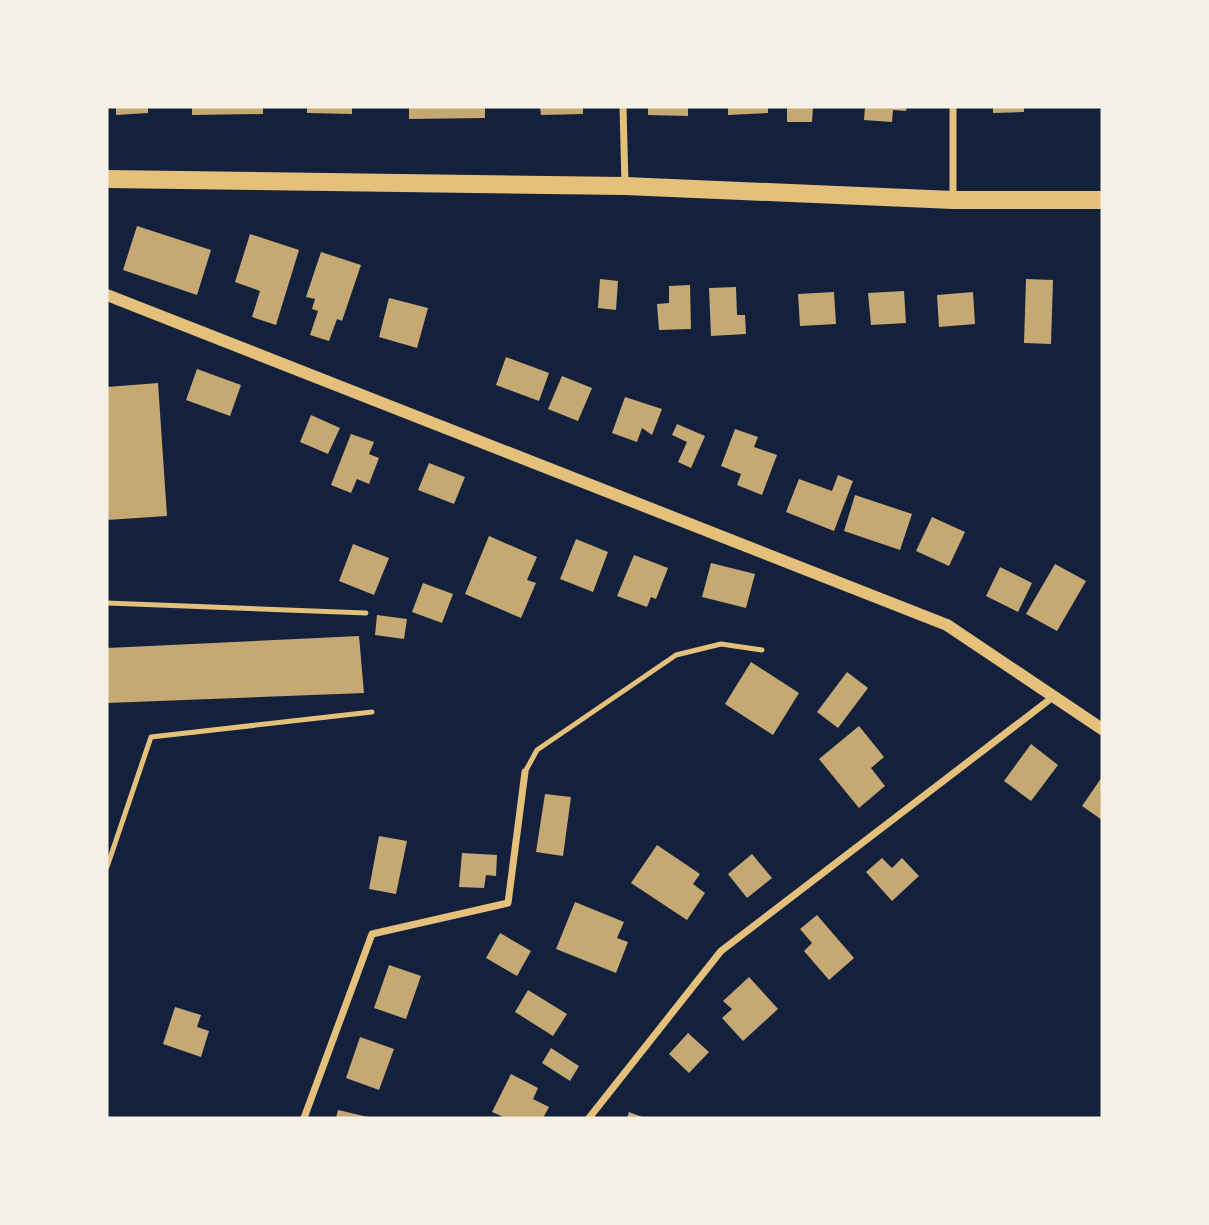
<svg xmlns="http://www.w3.org/2000/svg" width="1209" height="1225" viewBox="0 0 1209 1225" font-family="'Alegreya Sans',sans-serif">
<rect width="100%" height="100%" fill="#14213d"/>
<!-- building -->
<path fill="#c6a872" d="M 116,107 L 148,107 L 148,113 L 116,115 Z
M 192,107 L 263,107 L 263,114 L 192,115 Z
M 307,107 L 352,107 L 352,114 L 307,113 Z
M 409,107 L 485,107 L 485,118 L 409,119 Z
M 540,107 L 583,107 L 583,114 L 541,115 Z
M 648,107 L 688,107 L 688,116 L 648,115 Z
M 728,107 L 768,107 L 768,113 L 728,115 Z
M 787,107 L 813,107 L 812,122 L 787,122 Z
M 865,107 L 907,107 L 906,111 L 893,110 L 892,122 L 864,120 Z
M 993,107 L 1024,107 L 1024,112 L 993,113 Z
M 137,226 L 211,250 L 197,295 L 123,270 Z
M 250,234 L 299,250 L 276,325 L 252,317 L 260,291 L 235,282 Z
M 321,252 L 361,265 L 342,321 L 337,319 L 329,341 L 310,335 L 318,311 L 312,309 L 315,299 L 306,297 Z
M 600,279 L 618,281 L 616,310 L 598,308 Z
M 1026,279 L 1053,280 L 1051,344 L 1024,343 Z
M 690,285 L 691,329 L 659,330 L 657,304 L 669,303 L 669,286 Z
M 736,287 L 737,315 L 745,315 L 746,334 L 711,336 L 709,288 Z
M 904,291 L 906,323 L 871,325 L 868,293 Z
M 834,292 L 836,324 L 800,326 L 798,294 Z
M 973,292 L 975,324 L 939,327 L 937,295 Z
M 389,298 L 428,308 L 417,348 L 379,337 Z
M 506,357 L 549,373 L 539,401 L 496,385 Z
M 197,369 L 241,385 L 230,416 L 186,400 Z
M 562,376 L 592,388 L 578,421 L 548,409 Z
M 158,383 L 167,516 L 107,520 L 107,387 Z
M 625,397 L 662,409 L 652,435 L 642,428 L 637,442 L 612,433 Z
M 311,415 L 340,428 L 328,454 L 300,442 Z
M 677,424 L 705,436 L 691,468 L 678,462 L 687,442 L 672,435 Z
M 735,429 L 758,437 L 754,447 L 777,455 L 762,495 L 737,485 L 741,474 L 721,466 Z
M 351,434 L 374,442 L 369,454 L 379,458 L 369,484 L 357,479 L 351,493 L 331,485 Z
M 429,463 L 465,477 L 454,504 L 418,490 Z
M 838,475 L 853,481 L 834,531 L 786,512 L 799,479 L 832,491 Z
M 855,495 L 912,514 L 900,550 L 844,531 Z
M 932,517 L 965,532 L 949,566 L 916,551 Z
M 489,536 L 537,557 L 527,580 L 536,583 L 521,618 L 465,594 Z
M 576,539 L 608,552 L 593,592 L 560,579 Z
M 353,544 L 389,558 L 374,595 L 339,581 Z
M 634,555 L 668,568 L 656,599 L 651,597 L 647,607 L 617,596 Z
M 711,563 L 755,574 L 746,608 L 702,597 Z
M 1055,564 L 1086,581 L 1057,631 L 1026,614 Z
M 1000,567 L 1032,583 L 1018,612 L 986,596 Z
M 423,583 L 453,594 L 442,623 L 412,612 Z
M 377,615 L 407,619 L 404,639 L 375,635 Z
M 359,636 L 364,693 L 107,703 L 107,648 Z
M 751,662 L 799,693 L 773,735 L 725,704 Z
M 847,672 L 868,688 L 838,728 L 817,712 Z
M 859,726 L 884,757 L 871,768 L 885,786 L 859,808 L 819,759 Z
M 1031,744 L 1058,765 L 1031,801 L 1004,781 Z
M 1102,777 L 1102,820 L 1082,806 Z
M 545,794 L 571,797 L 563,856 L 536,852 Z
M 379,836 L 407,841 L 396,894 L 369,889 Z
M 657,845 L 700,874 L 693,884 L 705,893 L 687,920 L 631,883 Z
M 462,853 L 497,855 L 496,876 L 486,875 L 484,888 L 459,887 Z
M 752,854 L 772,878 L 747,898 L 728,874 Z
M 882,858 L 892,868 L 902,858 L 919,876 L 892,901 L 866,872 Z
M 575,902 L 624,922 L 617,938 L 628,942 L 616,973 L 556,949 Z
M 817,915 L 854,958 L 829,980 L 804,951 L 812,943 L 800,929 Z
M 500,933 L 531,951 L 517,976 L 486,958 Z
M 389,965 L 421,976 L 406,1019 L 374,1008 Z
M 749,977 L 778,1009 L 743,1041 L 722,1018 L 732,1009 L 723,1001 Z
M 528,990 L 567,1014 L 553,1036 L 515,1012 Z
M 175,1007 L 201,1015 L 197,1027 L 209,1031 L 201,1057 L 163,1044 Z
M 688,1033 L 709,1052 L 689,1073 L 669,1054 Z
M 360,1037 L 394,1049 L 379,1090 L 346,1078 Z
M 551,1048 L 579,1066 L 570,1081 L 542,1063 Z
M 511,1074 L 538,1088 L 533,1099 L 549,1107 L 543,1118 L 506,1118 L 492,1112 Z
M 338,1110 L 368,1117 L 368,1118 L 336,1118 Z
M 629,1112 L 645,1118 L 627,1118 Z"/>
<g fill="none" stroke-linecap="round" stroke-linejoin="round">
<!-- service -->
<path stroke="#e5c07b" stroke-width="5" d="M 107,603 L 366,613
M 525,772 L 537,750 L 676,655 L 721,644 L 762,650
M 107,867 L 151,737 L 372,712"/>
<!-- minor -->
<path stroke="#e5c07b" stroke-width="7" d="M 623,107 L 625,185
M 953,199 L 953,107
M 304,1118 L 372,934 L 508,903 L 525,772
M 589,1118 L 721,951 L 1053,697"/>
<!-- tertiary -->
<path stroke="#e5c07b" stroke-width="12" d="M 107,295 L 947,625 L 1102,729"/>
<!-- primary -->
<path stroke="#e5c07b" stroke-width="18" d="M 107,179 L 625,186 L 953,200 L 1102,200"/>
</g>
<!-- border -->
<rect width="1209" height="1225" fill="none" stroke="#f6f1e7" stroke-width="217"/>
</svg>
